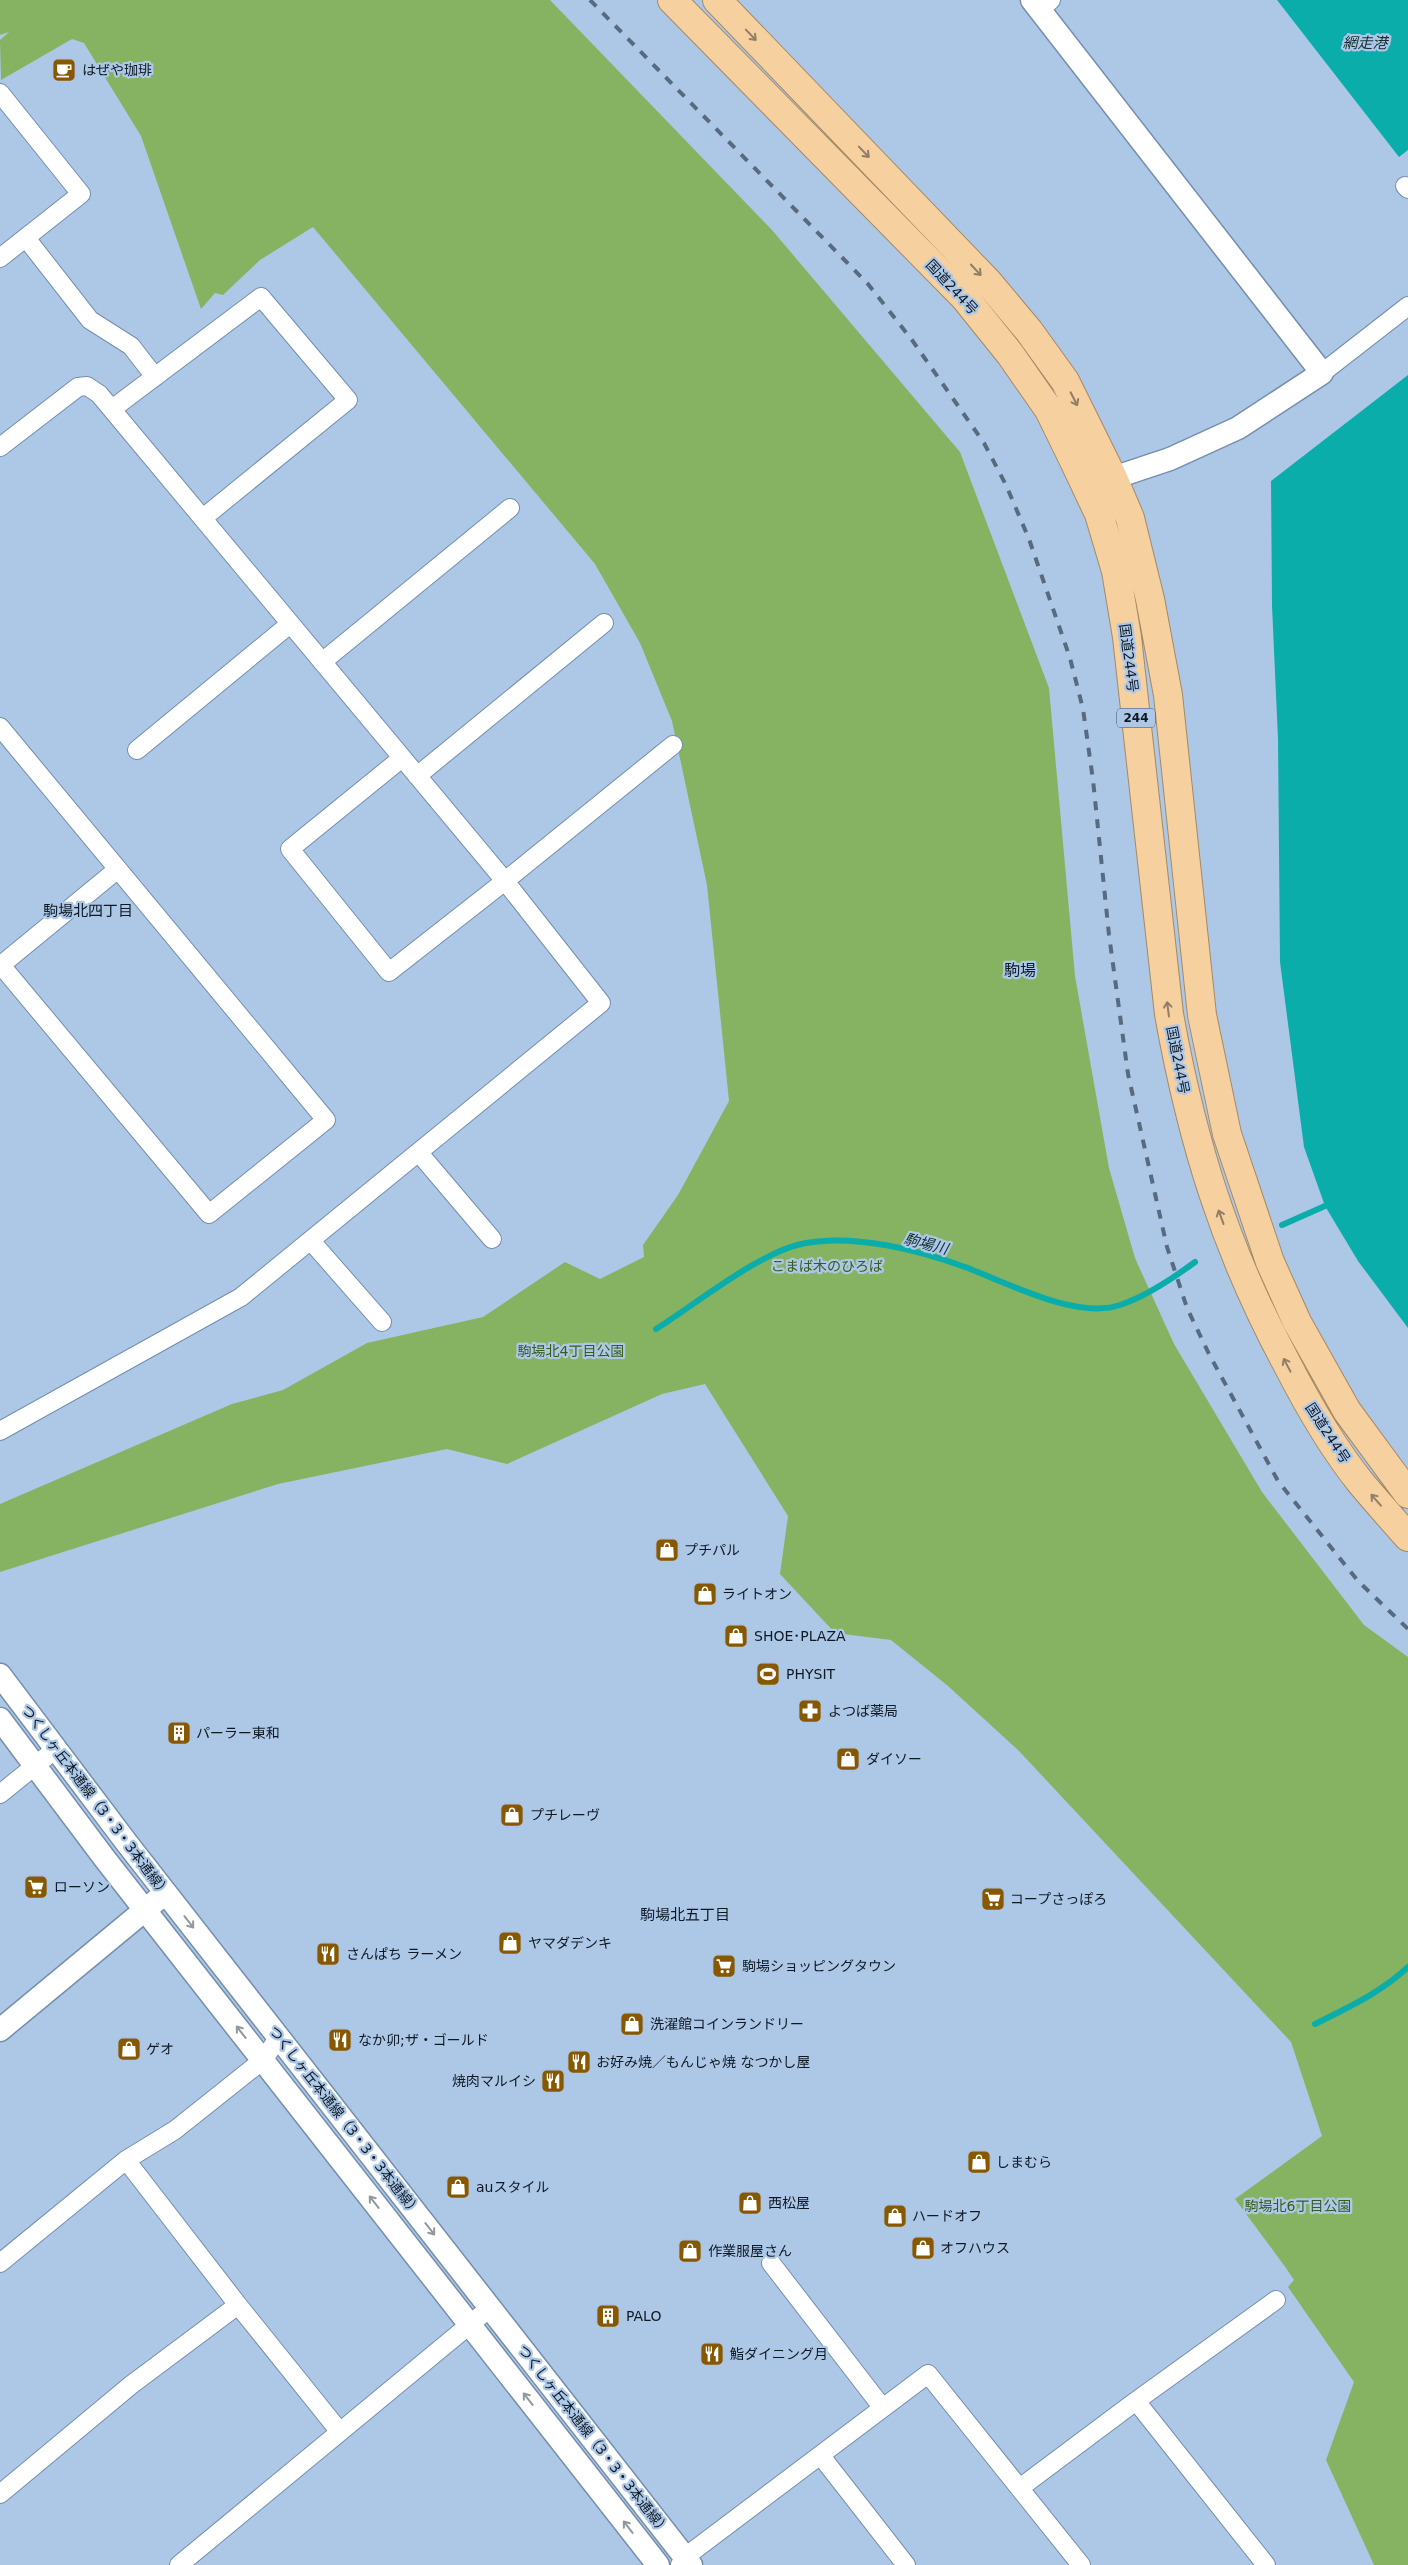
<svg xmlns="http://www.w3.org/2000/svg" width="1408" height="2565" viewBox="0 0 1408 2565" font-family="'DejaVu Sans','Noto Sans JP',sans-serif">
<rect width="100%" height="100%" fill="#adc8e7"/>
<!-- green -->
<path fill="#85b361" d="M 0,0 L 550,0 L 772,230 L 960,452 L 1049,688 L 1075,976 L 1109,1168 L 1135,1258 L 1174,1344 L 1262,1492 L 1364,1625 L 1408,1657 L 1408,2565 L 1374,2565 L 1326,2460 L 1354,2382 L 1288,2287 L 1294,2280 L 1286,2268 L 1235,2199 L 1322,2136 L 1291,2042 L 1019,1751 L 948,1686 L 891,1640 L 835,1633 L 780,1574 L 788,1516 L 705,1384 L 662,1394 L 507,1464 L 447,1449 L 278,1484 L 0,1572 L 0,1504 L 232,1404 L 283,1390 L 367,1343 L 483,1317 L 565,1262 L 600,1279 L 644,1257 L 643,1245 L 678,1195 L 729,1101 L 707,885 L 672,721 L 640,643 L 595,564 L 313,227 L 260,260 L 223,295 L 215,293 L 201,309 L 141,136 L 84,43 L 72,39 L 1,80 L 0,40 L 9,32 L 0,35 Z"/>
<!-- water -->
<path fill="#0badab" d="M 1277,0 L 1408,0 L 1408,150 L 1399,157 Z
M 1408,375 L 1408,1328 L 1358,1261 L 1325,1206 L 1304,1147 L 1280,962 L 1278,739 L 1272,606 L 1271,481 Z"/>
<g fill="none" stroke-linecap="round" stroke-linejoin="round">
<!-- stream -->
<path stroke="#0badab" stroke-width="6" d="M 1282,1225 L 1325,1206
M 656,1329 C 696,1304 762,1250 806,1243 C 855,1234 919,1250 965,1267 C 1006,1282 1076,1320 1120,1305 C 1147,1296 1172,1279 1195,1262
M 1315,2024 C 1347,2008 1382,1992 1408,1967"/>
<!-- minor casing -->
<g stroke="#748eac" stroke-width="20">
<path id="minor" d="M 1039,10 L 1051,0
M 0,93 L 81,194 L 0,258
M 1405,186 L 1408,189
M 26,238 L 90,320 L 131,346 L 155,377
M 1322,373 L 1408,306
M 112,409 L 261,297 L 348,400 L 203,518
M 0,447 L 78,387 L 87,386 L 99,394 L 505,881 L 601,1003 L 241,1297 L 0,1431
M 322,662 L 510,508
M 0,727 L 326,1120 L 209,1214 L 0,964
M 137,750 L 290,624
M 402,758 L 290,849 L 389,972 L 505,881 L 673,745
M 417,776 L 604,623
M 1,965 L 118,869
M 419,1153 L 492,1239
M 311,1241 L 382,1322
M 0,1794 L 57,1748
M 126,2160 L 238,2305
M 0,2263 L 126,2160 L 175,2130 L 263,2060 L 279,2037
M 771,2263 L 882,2407
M 1136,2401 L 1276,2300
M 821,2456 L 906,2565
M 1021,2487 L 1136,2401 L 1266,2565
M 0,2494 L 131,2385 L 238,2305 L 340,2432
M 179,2565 L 491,2307
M 680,2565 L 685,2557 L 928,2374 L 1081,2565"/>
</g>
<!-- tertiary casing -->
<g stroke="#748eac" stroke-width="25">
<path id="tertiary" d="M 1032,0 L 1322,373 L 1238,428 L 1170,459 L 1113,478
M 0,1675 L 126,1842 L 691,2565
M 0,1719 L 105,1859 L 658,2565
M 0,2030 L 157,1900"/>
</g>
<!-- trunk casing -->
<g stroke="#a48964" stroke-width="30">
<path id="trunk" d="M 672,0 L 965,298 L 1010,354 L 1049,410 L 1073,459 L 1099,514 L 1116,571 L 1127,637 L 1169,1014 C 1192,1142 1225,1249 1287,1364 C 1308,1405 1332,1447 1361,1483 C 1376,1501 1392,1519 1408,1537
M 717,0 L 988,282 L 1029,331 L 1065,381 L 1113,478 L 1130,518 L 1150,599 L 1168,695 L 1202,1015 L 1227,1134 L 1270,1262 L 1297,1322 L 1347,1411 L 1408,1494"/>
</g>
<!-- minor -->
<use href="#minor" stroke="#fff" stroke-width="18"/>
<!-- tertiary -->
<use href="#tertiary" stroke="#fff" stroke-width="22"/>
<!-- trunk -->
<use href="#trunk" stroke="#f7d09f" stroke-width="28"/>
<!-- rail -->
<path stroke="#586a7f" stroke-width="4" stroke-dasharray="9 9" stroke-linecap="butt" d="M 590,0 L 868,284 L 912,340 L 984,443 L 1006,485 L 1029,539 L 1070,658 L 1083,709 L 1093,780 L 1109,935 L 1128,1074 L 1167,1247 L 1187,1308 L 1209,1354 L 1278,1481 L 1358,1581 L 1408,1629"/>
</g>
<!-- one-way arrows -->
<defs><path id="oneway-shaft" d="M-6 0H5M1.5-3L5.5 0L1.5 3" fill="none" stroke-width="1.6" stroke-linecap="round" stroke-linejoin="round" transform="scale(1.25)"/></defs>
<g stroke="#8f7e68">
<use href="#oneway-shaft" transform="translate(751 35) rotate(46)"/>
<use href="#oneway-shaft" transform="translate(864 152) rotate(46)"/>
<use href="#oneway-shaft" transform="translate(976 270) rotate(47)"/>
<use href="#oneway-shaft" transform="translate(1074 399) rotate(63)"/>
<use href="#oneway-shaft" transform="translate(1168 1009) rotate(-97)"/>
<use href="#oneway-shaft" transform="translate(1221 1217) rotate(-110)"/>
<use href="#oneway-shaft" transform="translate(1287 1365) rotate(-118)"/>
<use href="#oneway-shaft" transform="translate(1376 1500) rotate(-131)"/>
</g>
<g stroke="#93989c">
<use href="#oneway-shaft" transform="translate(189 1922) rotate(52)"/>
<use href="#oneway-shaft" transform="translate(241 2032) rotate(-128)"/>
<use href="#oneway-shaft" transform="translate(374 2202) rotate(-128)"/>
<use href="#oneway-shaft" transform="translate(430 2229) rotate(52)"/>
<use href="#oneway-shaft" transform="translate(528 2399) rotate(-128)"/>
<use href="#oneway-shaft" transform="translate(628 2527) rotate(-128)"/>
</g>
<!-- icons -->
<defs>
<g id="cafe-square" transform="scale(1.25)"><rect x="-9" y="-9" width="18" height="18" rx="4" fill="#885800" stroke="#adc8e7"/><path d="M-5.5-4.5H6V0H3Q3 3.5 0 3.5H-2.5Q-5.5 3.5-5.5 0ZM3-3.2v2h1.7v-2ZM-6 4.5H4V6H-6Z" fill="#fff"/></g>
<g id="shop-square" transform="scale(1.25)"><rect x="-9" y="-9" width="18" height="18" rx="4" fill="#885800" stroke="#adc8e7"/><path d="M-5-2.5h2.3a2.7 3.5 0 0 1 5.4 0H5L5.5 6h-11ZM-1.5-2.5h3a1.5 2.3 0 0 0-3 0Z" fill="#fff"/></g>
<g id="stadium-square" transform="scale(1.25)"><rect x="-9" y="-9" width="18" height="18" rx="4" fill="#885800" stroke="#adc8e7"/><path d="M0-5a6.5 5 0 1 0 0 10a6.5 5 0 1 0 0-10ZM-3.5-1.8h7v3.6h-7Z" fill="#fff"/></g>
<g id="pharmacy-square" transform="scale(1.25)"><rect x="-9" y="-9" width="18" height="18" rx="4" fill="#885800" stroke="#adc8e7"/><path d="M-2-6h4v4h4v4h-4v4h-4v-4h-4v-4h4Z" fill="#fff"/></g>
<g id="building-square" transform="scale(1.25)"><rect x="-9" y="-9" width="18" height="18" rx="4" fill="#885800" stroke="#adc8e7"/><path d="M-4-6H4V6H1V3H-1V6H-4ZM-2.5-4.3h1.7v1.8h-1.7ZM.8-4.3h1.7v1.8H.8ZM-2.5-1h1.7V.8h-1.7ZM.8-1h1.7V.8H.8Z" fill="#fff"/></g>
<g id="supermarket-square" transform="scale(1.25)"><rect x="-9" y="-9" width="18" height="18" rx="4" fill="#885800" stroke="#adc8e7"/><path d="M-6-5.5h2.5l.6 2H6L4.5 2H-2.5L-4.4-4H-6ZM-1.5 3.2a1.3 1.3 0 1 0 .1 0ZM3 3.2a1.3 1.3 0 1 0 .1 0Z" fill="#fff"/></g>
<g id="restaurant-square" transform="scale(1.25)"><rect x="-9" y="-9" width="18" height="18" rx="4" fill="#885800" stroke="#adc8e7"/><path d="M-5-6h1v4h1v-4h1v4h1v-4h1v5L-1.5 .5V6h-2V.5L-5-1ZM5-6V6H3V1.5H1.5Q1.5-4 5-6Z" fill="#fff"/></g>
</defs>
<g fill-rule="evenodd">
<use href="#cafe-square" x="64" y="70"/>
<use href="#shop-square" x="667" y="1550"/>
<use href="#shop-square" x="705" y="1594"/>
<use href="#shop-square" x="736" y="1636"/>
<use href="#stadium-square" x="768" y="1674"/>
<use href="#pharmacy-square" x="810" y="1711"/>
<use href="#building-square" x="179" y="1733"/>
<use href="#shop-square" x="848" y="1759"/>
<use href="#shop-square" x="512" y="1815"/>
<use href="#supermarket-square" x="36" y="1887"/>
<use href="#supermarket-square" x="993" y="1899"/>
<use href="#shop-square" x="510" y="1943"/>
<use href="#restaurant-square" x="328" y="1954"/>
<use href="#supermarket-square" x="724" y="1966"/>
<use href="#shop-square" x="632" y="2024"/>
<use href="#restaurant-square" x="340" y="2040"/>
<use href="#shop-square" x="129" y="2049"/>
<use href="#restaurant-square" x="579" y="2062"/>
<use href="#restaurant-square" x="553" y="2081"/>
<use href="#shop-square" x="979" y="2162"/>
<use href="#shop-square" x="458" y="2187"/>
<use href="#shop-square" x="750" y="2203"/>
<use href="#shop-square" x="895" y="2216"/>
<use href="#shop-square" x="923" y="2248"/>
<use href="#shop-square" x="690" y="2251"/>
<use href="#building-square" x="608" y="2316"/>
<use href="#restaurant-square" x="712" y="2354"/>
</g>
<g text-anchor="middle" stroke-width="4.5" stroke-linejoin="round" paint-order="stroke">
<!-- shield labels -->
<rect fill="#adc8e7" stroke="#3e4e5e" stroke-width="1" x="1117" y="708.5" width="38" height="19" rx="4"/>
<g font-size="12" font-weight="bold" fill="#0f1924">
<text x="1136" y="722">244</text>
</g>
<!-- poi labels -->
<g font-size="14" fill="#0f1924" stroke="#adc8e7" text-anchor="start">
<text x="82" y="75">はぜや珈琲</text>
<text x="684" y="1555">プチパル</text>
<text x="722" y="1599">ライトオン</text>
<text x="754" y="1641">SHOE･PLAZA</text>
<text x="786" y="1679">PHYSIT</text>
<text x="828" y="1716">よつば薬局</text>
<text x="196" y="1738">パーラー東和</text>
<text x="866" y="1764">ダイソー</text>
<text x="530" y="1820">プチレーヴ</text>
<text x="54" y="1892">ローソン</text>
<text x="1010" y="1904">コープさっぽろ</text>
<text x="528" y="1948">ヤマダデンキ</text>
<text x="346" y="1959">さんぱち ラーメン</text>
<text x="742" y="1971">駒場ショッピングタウン</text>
<text x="650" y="2029">洗濯館コインランドリー</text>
<text x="358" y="2045">なか卯;ザ・ゴールド</text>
<text x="146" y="2054">ゲオ</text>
<text x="596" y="2067">お好み焼／もんじゃ焼 なつかし屋</text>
<text x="536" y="2086" text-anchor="end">焼肉マルイシ</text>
<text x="996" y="2167">しまむら</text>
<text x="476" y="2192">auスタイル</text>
<text x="768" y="2208">西松屋</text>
<text x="912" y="2221">ハードオフ</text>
<text x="940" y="2253">オフハウス</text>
<text x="708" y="2256">作業服屋さん</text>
<text x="626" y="2321">PALO</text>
<text x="730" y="2359">鮨ダイニング月</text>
</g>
<!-- street labels -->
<g font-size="14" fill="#0f1924" stroke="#adc8e7">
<text transform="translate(952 287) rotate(47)" y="5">国道244号</text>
<text transform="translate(1129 658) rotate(83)" y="5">国道244号</text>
<text transform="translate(1178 1060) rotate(79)" y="5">国道244号</text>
<text transform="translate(1328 1433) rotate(57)" y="5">国道244号</text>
<text transform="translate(96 1801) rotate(53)" y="5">つくしヶ丘本通線（3・3・3本通線）</text>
<text transform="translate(345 2121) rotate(52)" y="5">つくしヶ丘本通線（3・3・3本通線）</text>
<text transform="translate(594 2440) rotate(52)" y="5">つくしヶ丘本通線（3・3・3本通線）</text>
</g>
<!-- park labels -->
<g font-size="14" fill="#385b17" stroke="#adc8e7">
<text x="827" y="1271">こまば木のひろば</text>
<text x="571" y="1356">駒場北4丁目公園</text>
<text x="1298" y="2211">駒場北6丁目公園</text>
</g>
<!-- water labels -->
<g font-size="15" font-style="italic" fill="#13302f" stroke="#adc8e7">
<text x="1365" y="48">網走港</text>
<text transform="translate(926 1244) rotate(14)" y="5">駒場川</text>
</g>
<!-- neighbourhood labels -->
<g font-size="15" fill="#0f1924" stroke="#adc8e7">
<text x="88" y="916">駒場北四丁目</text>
<text x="685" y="1920">駒場北五丁目</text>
</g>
<!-- quarter labels -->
<g font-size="16" fill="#0f1924" stroke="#adc8e7">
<text x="1020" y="976">駒場</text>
</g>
</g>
</svg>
